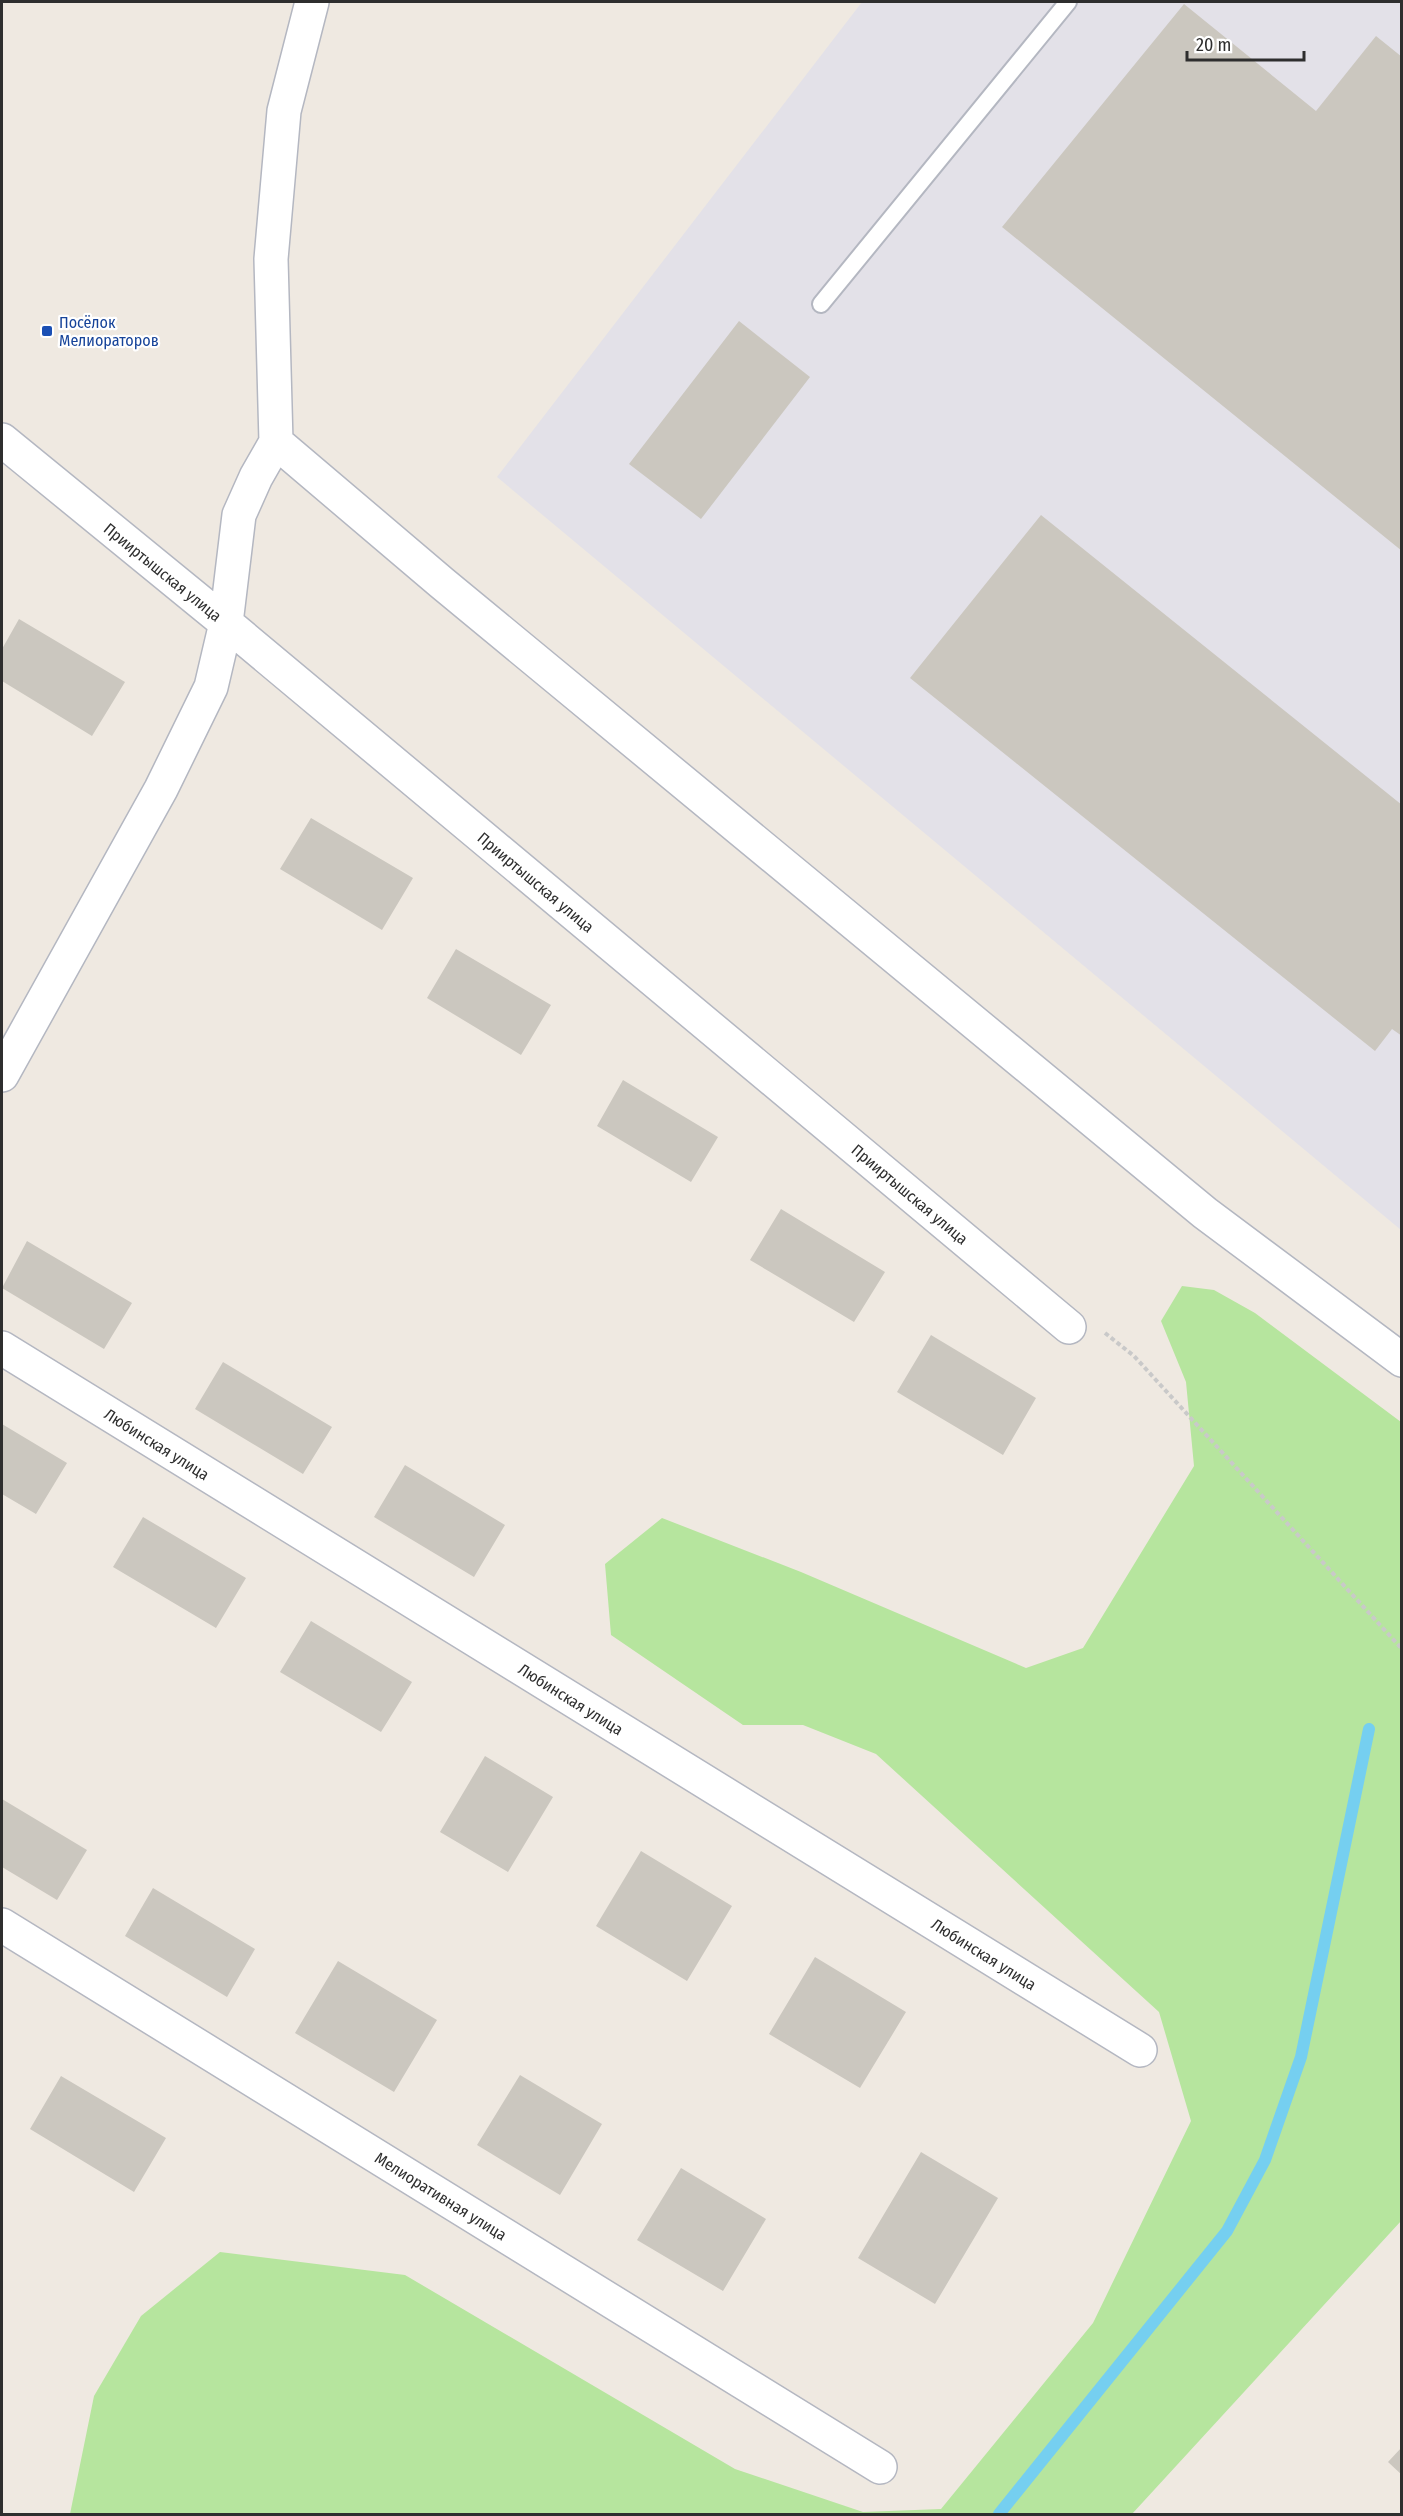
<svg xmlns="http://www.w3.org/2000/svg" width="1403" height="2516" viewBox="0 0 1403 2516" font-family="'Fira Sans Condensed',sans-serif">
<rect width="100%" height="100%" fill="#efe9e1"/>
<!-- industrial -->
<path fill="#e3e1e8" d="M 862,2 L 1401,2 L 1401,1230 L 497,477 Z"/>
<!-- green -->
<path fill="#b6e59e" d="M 1182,1286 L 1214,1290 L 1255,1313 L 1401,1422 L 1401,2221 L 1132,2514 L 70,2514 L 94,2396 L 141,2316 L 220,2252 L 405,2275 L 735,2469 L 863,2512 L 941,2509 L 1093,2323 L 1191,2121 L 1159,2012 L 876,1754 L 803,1725 L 743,1725 L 611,1635 L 605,1564 L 662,1518 L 801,1572 L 1026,1668 L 1083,1648 L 1194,1466 L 1186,1382 L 1161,1321 Z"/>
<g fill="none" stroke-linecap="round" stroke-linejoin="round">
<!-- stream -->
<path stroke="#75cff0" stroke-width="12" d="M 999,2514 L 1227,2231 L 1265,2160 L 1301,2057 L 1369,1729"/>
</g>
<!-- building -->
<path fill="#cbc7bf" d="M 1184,4 L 1316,111 L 1376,36 L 1402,57 L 1402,551 L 1002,227 Z
M 739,321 L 810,377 L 701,519 L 629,464 Z
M 1041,515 L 1402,805 L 1402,1036 L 1392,1029 L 1375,1051 L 910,678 Z
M 19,619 L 125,682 L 92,736 L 2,681 L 2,649 Z
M 311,818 L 413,878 L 382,930 L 280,869 Z
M 456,949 L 551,1005 L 521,1055 L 427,998 Z
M 623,1080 L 718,1137 L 691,1182 L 597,1126 Z
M 781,1209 L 885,1272 L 854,1322 L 750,1260 Z
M 27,1241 L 132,1303 L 104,1349 L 2,1288 Z
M 931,1335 L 1036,1398 L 1003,1455 L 897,1392 Z
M 223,1362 L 332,1427 L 303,1474 L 195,1409 Z
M 2,1424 L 67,1463 L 36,1514 L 2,1494 Z
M 405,1465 L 505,1525 L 474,1577 L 374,1517 Z
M 143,1517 L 246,1578 L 216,1628 L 113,1567 Z
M 311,1621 L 412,1682 L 381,1732 L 280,1672 Z
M 485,1756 L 553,1797 L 508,1872 L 440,1832 Z
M 2,1799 L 87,1850 L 57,1900 L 2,1867 Z
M 641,1851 L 732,1906 L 687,1981 L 596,1926 Z
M 153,1888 L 255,1949 L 227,1997 L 125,1936 Z
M 815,1957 L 906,2012 L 860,2088 L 769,2034 Z
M 338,1961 L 437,2020 L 394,2092 L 295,2033 Z
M 520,2075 L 602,2124 L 560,2195 L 477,2145 Z
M 61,2076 L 166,2138 L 134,2192 L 30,2129 Z
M 921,2152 L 998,2198 L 935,2304 L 858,2258 Z
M 681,2168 L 766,2219 L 723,2291 L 637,2240 Z
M 1402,2447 L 1402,2475 L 1388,2462 Z"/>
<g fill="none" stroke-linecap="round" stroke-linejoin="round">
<!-- service casing -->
<g stroke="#b4b7c1" stroke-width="20">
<path id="service" d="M 821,304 L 1068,2"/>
</g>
<!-- minor casing -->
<g stroke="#b4b7c1" stroke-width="36">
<path id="minor" d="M 2,440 L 226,623 L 1069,1327
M 276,442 L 442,583 L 1205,1213 L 1402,1360
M 2,1075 L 161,789 L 211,687 L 226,623 L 239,515 L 256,477 L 276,442 L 271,259 L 284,111 L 312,2
M 2,1348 L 1140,2050
M 2,1925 L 880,2467"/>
</g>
<!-- path -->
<path stroke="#c9c9c9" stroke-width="4" stroke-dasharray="4.5 3" stroke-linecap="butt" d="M 1105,1333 L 1134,1356 L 1402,1649"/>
<!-- service -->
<use href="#service" stroke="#fff" stroke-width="16"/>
<!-- minor -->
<use href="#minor" stroke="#fff" stroke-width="33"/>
</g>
<!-- markers -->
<rect fill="#1a4fb4" stroke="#fff" stroke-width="2" x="41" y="325" width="12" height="12" rx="3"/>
<g text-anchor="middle" stroke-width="4.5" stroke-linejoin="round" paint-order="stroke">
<!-- transit labels -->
<g font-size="16" fill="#164399" stroke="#fff" text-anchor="start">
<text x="59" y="328">Посёлок<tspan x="59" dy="18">Мелиораторов</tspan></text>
</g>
<!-- street labels -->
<g font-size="16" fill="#2e2e2e" stroke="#fff">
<text transform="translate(163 572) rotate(39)" y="6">Прииртышская улица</text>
<text transform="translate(536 882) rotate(40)" y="6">Прииртышская улица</text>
<text transform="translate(910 1194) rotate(40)" y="6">Прииртышская улица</text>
<text transform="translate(157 1444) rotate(32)" y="6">Любинская улица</text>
<text transform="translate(571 1699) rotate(32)" y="6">Любинская улица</text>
<text transform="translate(984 1954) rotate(32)" y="6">Любинская улица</text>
<text transform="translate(441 2196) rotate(32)" y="6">Мелиоративная улица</text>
</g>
</g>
<!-- border -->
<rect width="1403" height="2516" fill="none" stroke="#2e2e2e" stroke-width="6"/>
<!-- scale -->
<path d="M1187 51v9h117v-9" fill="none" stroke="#2e2e2e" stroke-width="3"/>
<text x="1196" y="51" font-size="18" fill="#2e2e2e" stroke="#ffffff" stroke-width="4.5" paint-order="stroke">20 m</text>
</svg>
